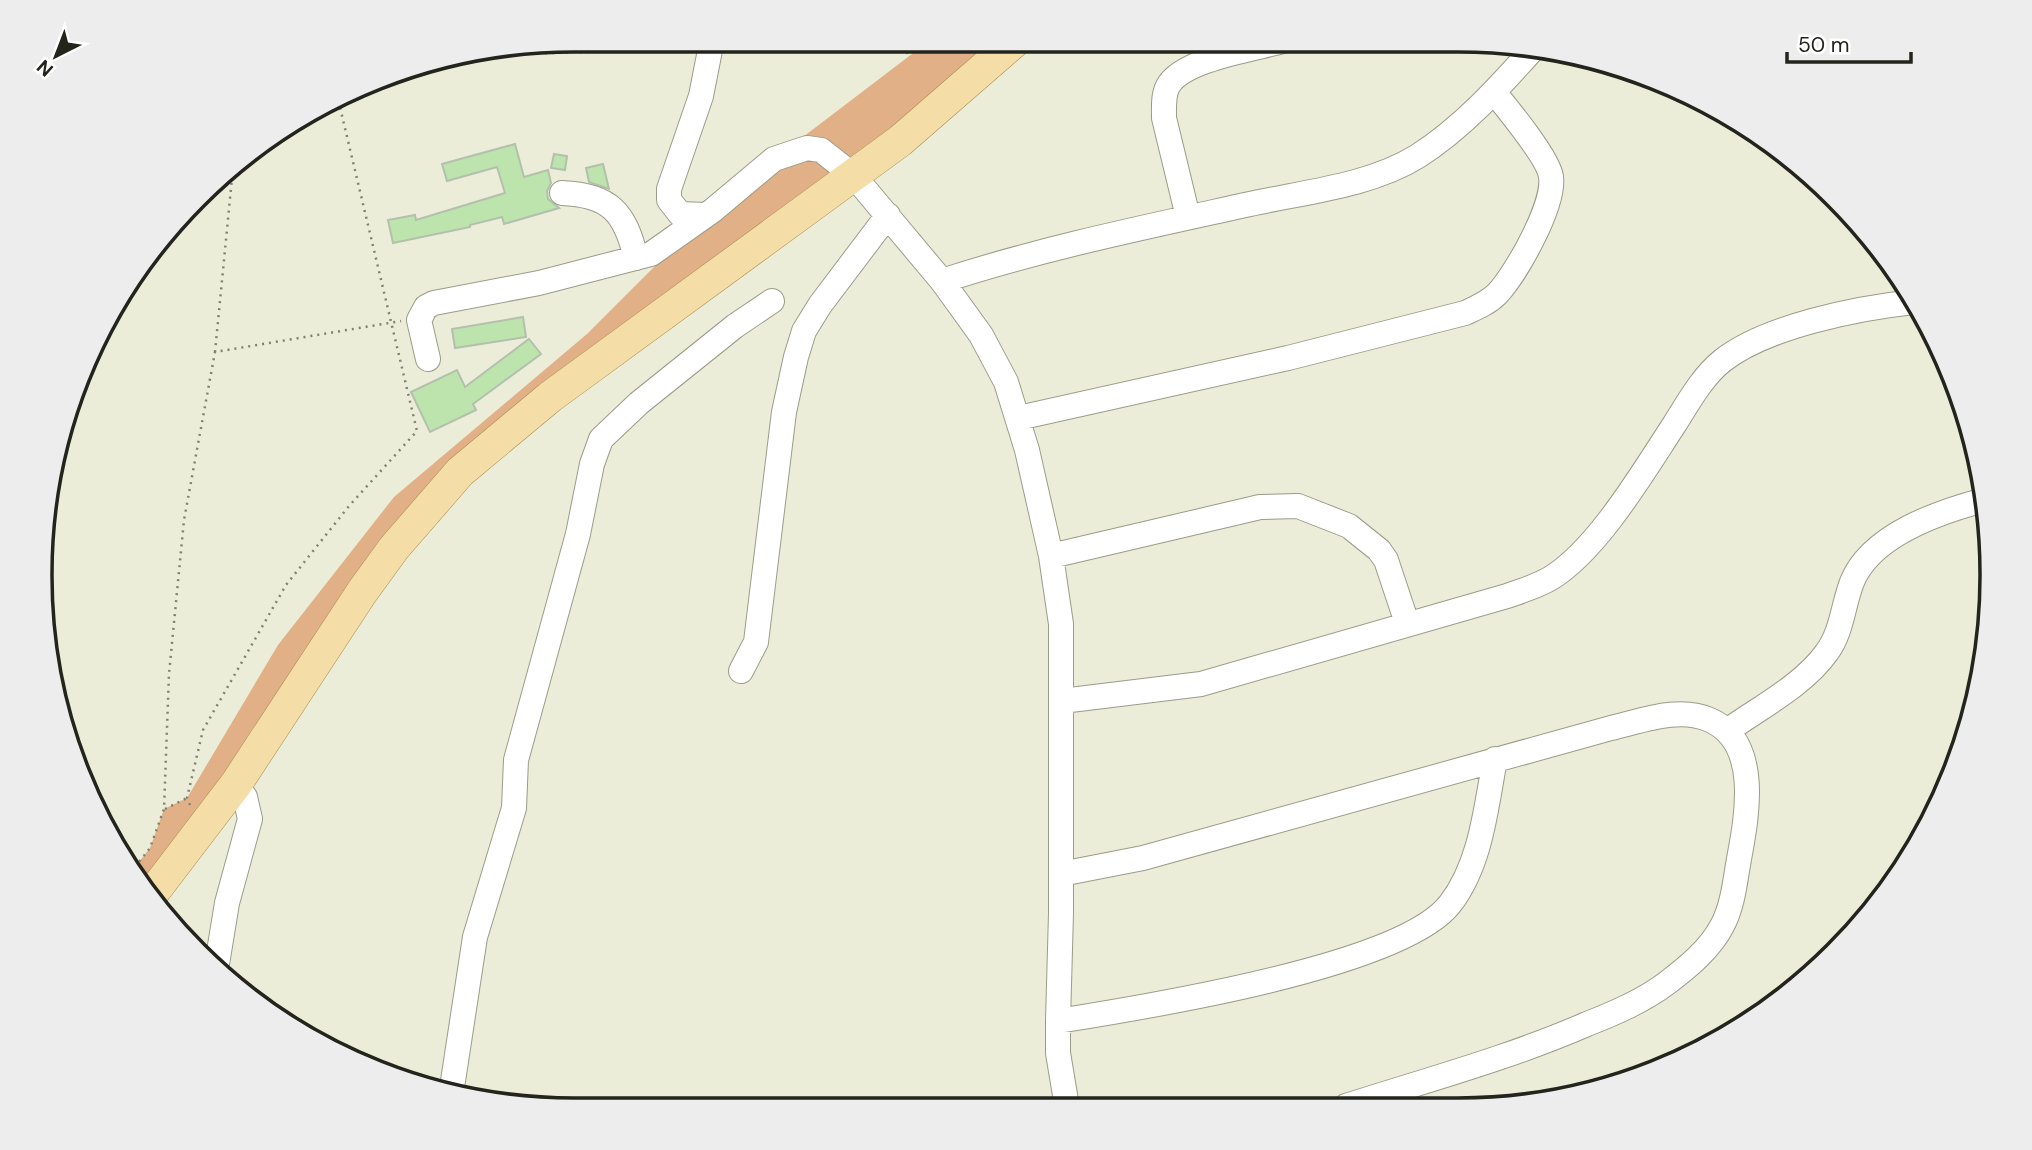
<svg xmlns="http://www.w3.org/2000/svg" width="2032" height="1150" viewBox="0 0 2032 1150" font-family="'DM Sans',sans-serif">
<rect width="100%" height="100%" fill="#ebedd8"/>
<!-- green -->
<path fill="#e1b087" d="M 575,40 L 712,40 L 710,48 L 483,55 Z
M 929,41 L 1015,41 L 460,472 L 152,894 L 135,867 L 150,848 L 164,809 L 187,798 L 278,645 L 394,497 L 587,334 L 706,215 L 774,159 Z"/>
<!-- building -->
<path fill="#bee4ae" stroke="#b3c0ae" stroke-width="2" d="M 515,144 L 524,177 L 548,170 L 551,183 L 547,191 L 548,199 L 559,208 L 504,224 L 502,217 L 470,225 L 470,227 L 393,243 L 388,220 L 415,215 L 416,220 L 505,193 L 497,167 L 447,181 L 442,164 Z
M 554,154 L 567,156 L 565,170 L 551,168 Z
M 603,164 L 609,189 L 589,182 L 586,168 Z
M 523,317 L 526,337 L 455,348 L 452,329 Z
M 529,339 L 541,354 L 473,404 L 476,410 L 430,432 L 411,392 L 457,370 L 465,387 Z"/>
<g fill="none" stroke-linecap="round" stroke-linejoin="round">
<!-- minor casing -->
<g stroke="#9b9c88" stroke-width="26">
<path id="minor" d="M 562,193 C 610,195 625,212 636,258
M 706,215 L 680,214 L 669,200 L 669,189 L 701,96 L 712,40
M 1188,217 L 1164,118 C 1164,107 1163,95 1168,86 C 1183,59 1255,49 1283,41
M 942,281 C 1043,248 1146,227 1250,204 C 1304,192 1370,186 1418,156 C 1462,128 1499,87 1534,48
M 428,359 L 419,320 L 426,307 L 434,303 L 539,283 L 651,254 L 712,211 L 774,159 L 807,148 L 821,150 L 854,176 L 942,281 L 981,335 L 1006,382 L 1027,450 L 1051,556 L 1061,624 L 1061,913 L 1058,1021 L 1058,1053 L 1067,1107
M 1018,418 L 1288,358 L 1465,313 C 1476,308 1488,303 1497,294 C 1516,274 1555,205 1551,177 C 1549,159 1507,108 1494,92
M 1051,556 L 1260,507 L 1298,506 L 1349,526 L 1379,550 L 1386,560 L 1407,623
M 741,671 L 756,642 L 784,412 L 796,357 L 804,331 L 820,305 L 888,215
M 1062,701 L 1201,684 L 1507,596 C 1521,591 1538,586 1551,578 C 1598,549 1643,472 1674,425 C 1688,403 1702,377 1722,361 C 1766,326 1858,308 1914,302
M 1727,731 C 1759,708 1804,685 1827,652 C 1842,632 1843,605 1852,582 C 1871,535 1939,512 1984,500
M 1061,874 L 1143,858 L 1611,728 C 1642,721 1679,706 1710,720 C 1761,742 1747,816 1739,859 C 1735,881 1733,906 1722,926 C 1710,949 1688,967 1667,983 C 1643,1001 1615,1013 1587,1024 C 1509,1058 1427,1080 1346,1106
M 217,964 L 227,903 L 250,819 L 245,797 L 236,784
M 1058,1021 C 1140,1008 1401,967 1450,904 C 1481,864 1486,808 1495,759
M 451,1094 L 475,937 L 514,808 L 516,760 L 578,534 L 592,464 L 601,439 L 639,403 L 735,326 L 772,301"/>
</g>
<!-- major casing -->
<g stroke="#a78d50" stroke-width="33">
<path id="major" d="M 152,894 L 236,784 L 362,592 L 394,548 L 460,472 L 550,397 L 900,141 L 1015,41"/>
</g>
<!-- path -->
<path stroke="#7f8173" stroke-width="2.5" stroke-dasharray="2 5" stroke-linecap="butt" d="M 898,41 L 908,54 L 929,41
M 482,55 L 689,49
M 215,352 L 233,168
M 190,805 L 187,798 L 203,730 L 286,585 L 349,506 L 417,431 L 339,103
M 165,809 L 187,798
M 135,867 L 150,848 L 164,809 L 169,674 L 184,520 L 215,352 L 401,321"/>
<!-- minor -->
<use href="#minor" stroke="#fff" stroke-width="24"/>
<!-- major -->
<use href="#major" stroke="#f5dda7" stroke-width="32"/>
</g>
<!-- crop -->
<path d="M0 0H2032V1150H0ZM574 52H1458A522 522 0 0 1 1980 574V576A522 522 0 0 1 1458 1098H574A522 522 0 0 1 52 576V574A522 522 0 0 1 574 52Z" fill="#ededed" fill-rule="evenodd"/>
<path fill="none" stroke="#23241c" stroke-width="3.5" d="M574 52H1458A522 522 0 0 1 1980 574V576A522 522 0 0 1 1458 1098H574A522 522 0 0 1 52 576V574A522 522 0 0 1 574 52Z"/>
<!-- north arrow -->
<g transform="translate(56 56) rotate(222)" stroke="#ffffff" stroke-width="5" paint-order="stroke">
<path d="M0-5L12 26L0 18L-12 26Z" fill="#23241c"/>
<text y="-10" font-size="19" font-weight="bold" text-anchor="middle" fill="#23241c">N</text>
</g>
<!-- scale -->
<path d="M1787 52v10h124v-10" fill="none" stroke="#23241c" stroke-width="3.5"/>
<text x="1798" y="52" font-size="21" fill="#23241c" stroke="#ffffff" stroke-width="5" paint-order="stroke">50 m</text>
</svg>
